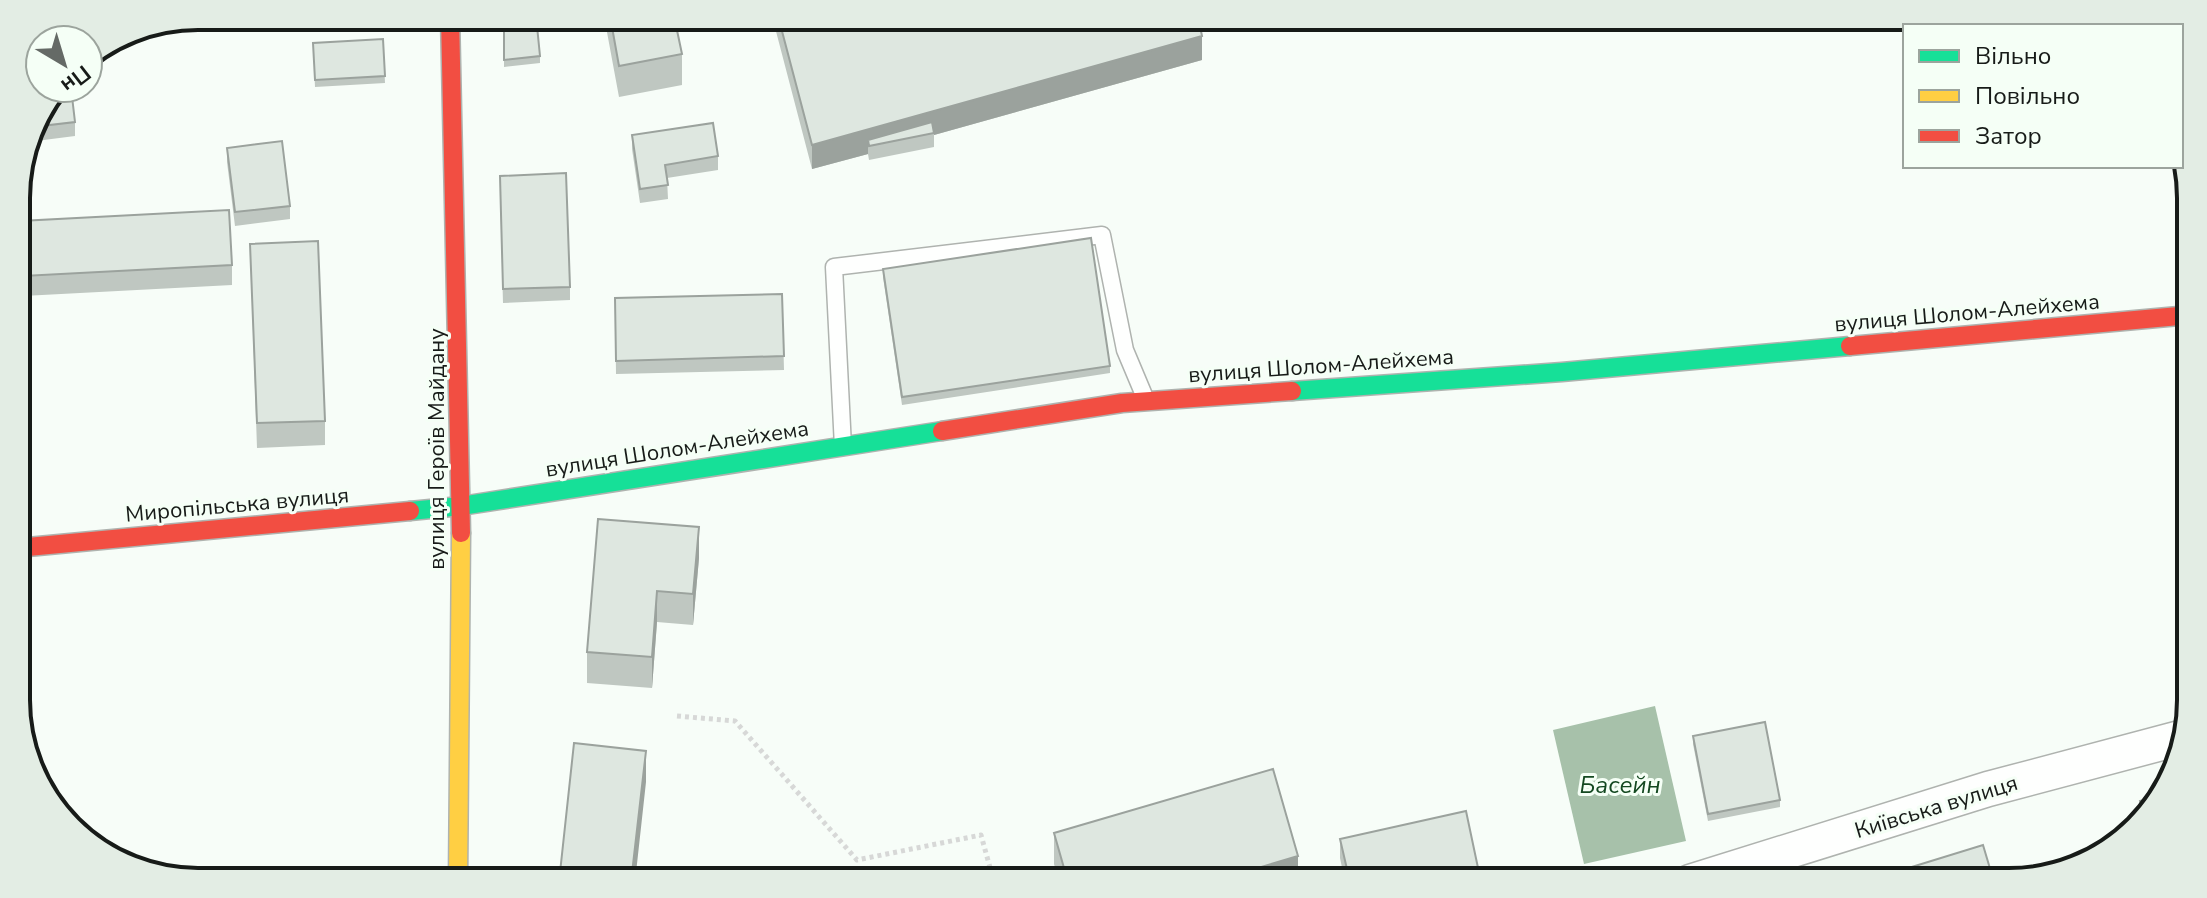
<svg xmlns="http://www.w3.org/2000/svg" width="2207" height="898" viewBox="0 0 2207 898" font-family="'Nunito Sans',sans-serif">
<rect width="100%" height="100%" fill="#f7fdf8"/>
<!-- water -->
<path fill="#a7c1aa" d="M 1655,706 L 1686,841 L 1584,864 L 1553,730 Z"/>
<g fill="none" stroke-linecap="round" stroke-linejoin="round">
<!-- lane casing -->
<g stroke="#afb3af" stroke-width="19">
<path id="lane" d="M 843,447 L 834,267 L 1102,235 L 1125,350 L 1146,400"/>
</g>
<!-- street casing -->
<g stroke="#afb3af" stroke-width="37">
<path id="street" d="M 1690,882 L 1988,789 L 2184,737"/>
</g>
<!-- fast casing -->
<g stroke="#afb3af" stroke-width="21">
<path id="fast" d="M 1292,391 L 1562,372 L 1850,346
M 410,511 L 461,506 L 942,431"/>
</g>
<!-- slow casing -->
<g stroke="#afb3af" stroke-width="21">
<path id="slow" d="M 458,882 L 461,533"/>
</g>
<!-- jam casing -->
<g stroke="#afb3af" stroke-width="21">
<path id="jam" d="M 450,16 L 461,533
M 1850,346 L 2190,315
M 942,431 L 1122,403 L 1292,391
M 17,548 L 410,511"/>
</g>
<!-- path -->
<path stroke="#d7d8d7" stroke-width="5" stroke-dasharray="4 4" stroke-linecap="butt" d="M 677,716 L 735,721 L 857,860 L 981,835 L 994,882"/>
<!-- lane -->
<use href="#lane" stroke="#fefffe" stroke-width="16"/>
<!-- street -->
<use href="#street" stroke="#fefffe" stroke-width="34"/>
<!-- fast -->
<use href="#fast" stroke="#16e098" stroke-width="18"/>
<!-- slow -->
<use href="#slow" stroke="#ffcf43" stroke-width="18"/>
<!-- jam -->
<use href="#jam" stroke="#f24e42" stroke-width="18"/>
</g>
<!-- wall -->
<path fill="#bfc7c1" d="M 504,16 L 540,56 L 540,63 L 504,67 Z
M 604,16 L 674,16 L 682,54 L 682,85 L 619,97 Z
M 772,16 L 1198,16 L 1202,60 L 934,135 L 934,147 L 869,160 L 868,154 L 812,169 Z
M 383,39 L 385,83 L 315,87 L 313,43 Z
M 35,118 L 75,122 L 75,136 L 28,142 Z
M 632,135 L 718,156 L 718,170 L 667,178 L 668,199 L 640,203 L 632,149 Z
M 227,148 L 290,206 L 290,219 L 235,226 L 227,162 Z
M 500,190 L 570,287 L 570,300 L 503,303 Z
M 20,221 L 232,265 L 232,285 L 23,296 Z
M 250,244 L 325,421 L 325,445 L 257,448 Z
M 883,269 L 1110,366 L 1110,373 L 902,405 L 883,277 Z
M 782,294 L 784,370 L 616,374 L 615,298 Z
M 17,447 L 27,500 L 27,507 L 17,508 Z
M 598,519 L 699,558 L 693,625 L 657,622 L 652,688 L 587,683 L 587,652 Z
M 1693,736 L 1780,800 L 1780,807 L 1708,821 L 1693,744 Z
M 1054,833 L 1298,882 L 1059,882 L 1054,864 Z
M 1340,839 L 1481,882 L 1345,882 L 1340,858 Z"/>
<!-- shaded-wall -->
<path fill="#9ba29d" d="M 1202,36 L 1202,60 L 934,135 L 934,133 L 868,140 L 868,154 L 812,169 L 812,145 Z
M 699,527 L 699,558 L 693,625 L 693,594 Z
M 657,591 L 657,622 L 652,688 L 652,657 Z
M 646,751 L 646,782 L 635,882 L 631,882 Z
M 1298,856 L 1298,882 L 1211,882 Z"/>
<!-- building -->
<path fill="#dee7e0" stroke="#9ba29d" stroke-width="2" d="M 504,16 L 536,16 L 540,56 L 504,60 Z
M 610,16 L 674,16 L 682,54 L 619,66 Z
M 778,16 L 1198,16 L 1202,36 L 812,145 Z
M 383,39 L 385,76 L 315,80 L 313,43 Z
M 57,88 L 71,88 L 75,122 L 32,127 L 35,118 Z
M 932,122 L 934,133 L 869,146 L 868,140 Z
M 713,123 L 718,156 L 665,165 L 668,185 L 640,189 L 632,135 Z
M 282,141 L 290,206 L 235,212 L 227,148 Z
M 566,173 L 570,287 L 503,289 L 500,176 Z
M 229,210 L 232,265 L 23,276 L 20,221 Z
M 1091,238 L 1110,366 L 902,397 L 883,269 Z
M 318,241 L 325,421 L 257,423 L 250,244 Z
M 782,294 L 784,356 L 616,361 L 615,298 Z
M 21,446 L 27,500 L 17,501 L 17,447 Z
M 598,519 L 699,527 L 693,594 L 657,591 L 652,657 L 587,652 Z
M 1765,722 L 1780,800 L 1708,814 L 1693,736 Z
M 574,743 L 646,751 L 631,882 L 559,882 Z
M 1273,769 L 1298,856 L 1211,882 L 1068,882 L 1054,833 Z
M 2156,797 L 2143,814 L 2140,801 Z
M 1466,811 L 1481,882 L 1350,882 L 1340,839 Z
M 1983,845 L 1994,882 L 1863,882 Z"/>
<g text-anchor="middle" stroke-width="6" stroke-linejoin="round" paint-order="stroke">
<!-- street labels -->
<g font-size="22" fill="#171b18" stroke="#f5fff6">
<text transform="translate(1967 312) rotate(-5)" y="8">вулиця Шолом-Алейхема</text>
<text transform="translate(1321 365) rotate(-4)" y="8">вулиця Шолом-Алейхема</text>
<text transform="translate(677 448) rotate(-9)" y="8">вулиця Шолом-Алейхема</text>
<text transform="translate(436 449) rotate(-90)" y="8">вулиця Героїв Майдану</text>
<text transform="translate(237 504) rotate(-5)" y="8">Миропільська вулиця</text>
<text transform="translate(1936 806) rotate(-17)" y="8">Київська вулиця</text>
</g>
<!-- water labels -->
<g font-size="24" font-style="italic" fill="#134820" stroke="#f5fff6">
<text x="1620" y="793">Басейн</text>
</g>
</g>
<!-- crop -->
<path d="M0 0H2207V898H0ZM198 30H2009A168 168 0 0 1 2177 198V700A168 168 0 0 1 2009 868H198A168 168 0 0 1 30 700V198A168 168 0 0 1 198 30Z" fill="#e3ede4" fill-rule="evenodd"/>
<path fill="none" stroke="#171b18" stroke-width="4" d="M198 30H2009A168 168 0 0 1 2177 198V700A168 168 0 0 1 2009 868H198A168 168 0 0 1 30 700V198A168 168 0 0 1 198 30Z"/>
<!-- legend -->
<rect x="1903" y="24" width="280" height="144" fill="#f5fff6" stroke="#9ca49d" stroke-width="2"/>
<rect x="1919" y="50" width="40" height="12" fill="#16e098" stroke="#9ca49d" stroke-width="2"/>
<text x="1975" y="64" font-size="24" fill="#171b18">Вільно</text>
<rect x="1919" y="90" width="40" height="12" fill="#ffcf43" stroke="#9ca49d" stroke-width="2"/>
<text x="1975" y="104" font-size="24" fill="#171b18">Повільно</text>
<rect x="1919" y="130" width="40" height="12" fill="#f24e42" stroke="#9ca49d" stroke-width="2"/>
<text x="1975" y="144" font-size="24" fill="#171b18">Затор</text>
<!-- north arrow -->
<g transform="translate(64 64) rotate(142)"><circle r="38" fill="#f5fff6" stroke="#9ca49d" stroke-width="2"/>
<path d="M0-6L14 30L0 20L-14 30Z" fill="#656a66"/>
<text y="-12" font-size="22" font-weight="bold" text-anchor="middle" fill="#171b18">Пн</text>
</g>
</svg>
